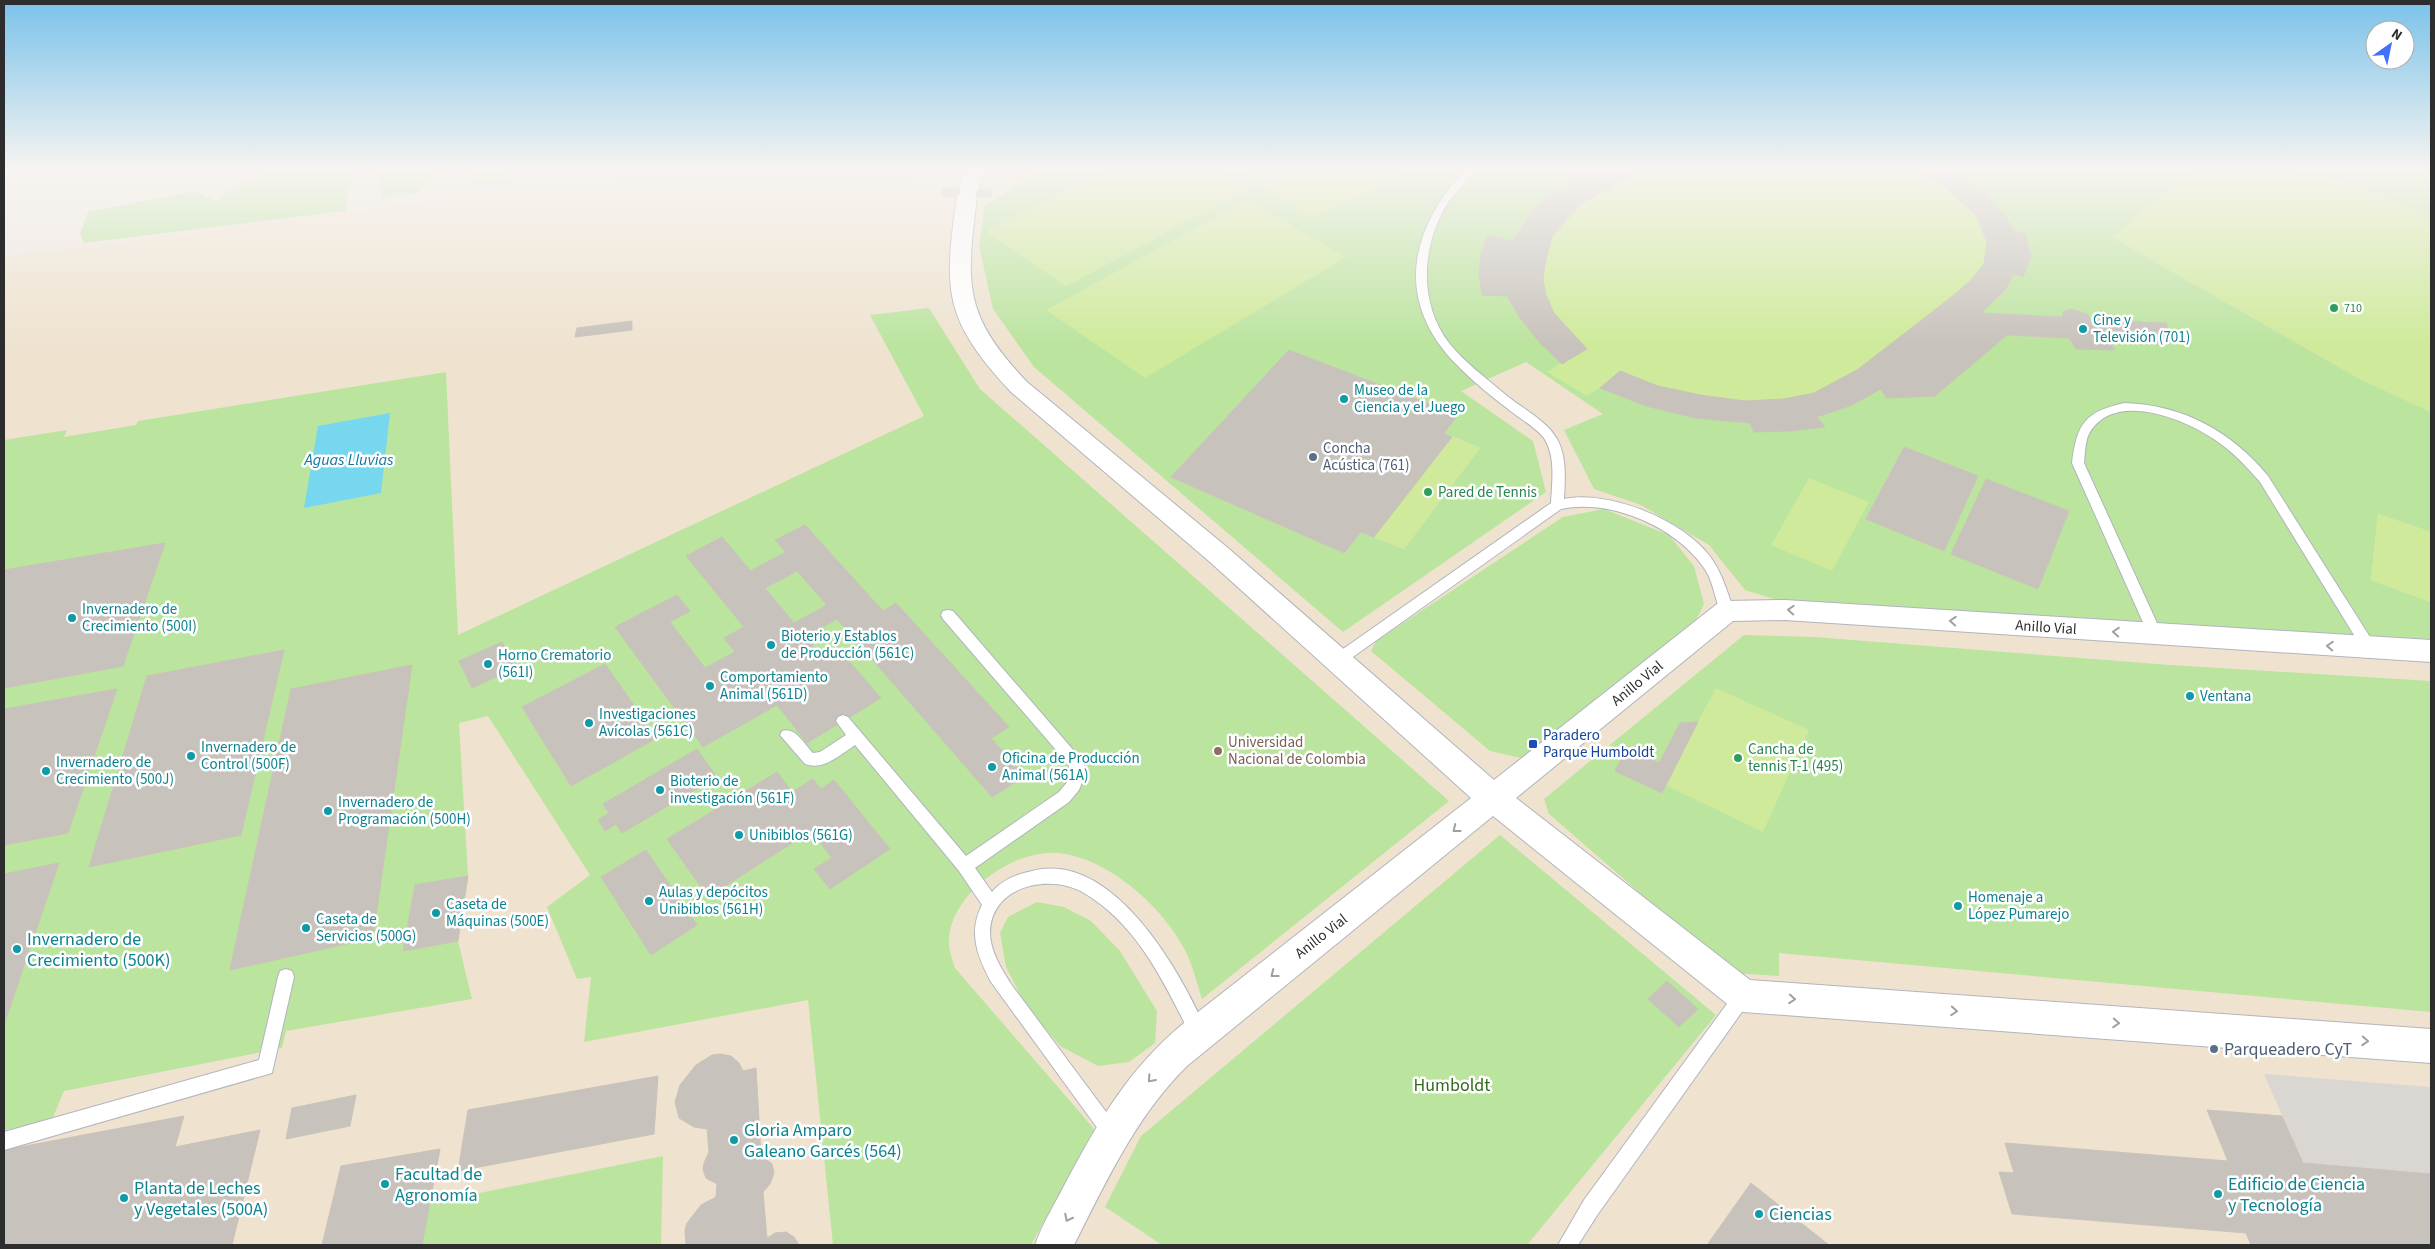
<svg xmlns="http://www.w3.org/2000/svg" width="2435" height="1249" viewBox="0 0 2435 1249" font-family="'Source Sans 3',sans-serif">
<rect width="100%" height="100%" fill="#eee7e0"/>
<!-- education -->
<path fill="#efe3d0" d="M 657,171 L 904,171 L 943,188 L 993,189 L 1023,171 L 2431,171 L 2431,1245 L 4,1245 L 4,257 Z"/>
<!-- green -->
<path fill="#bbe49e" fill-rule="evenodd" d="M 296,171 L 352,171 L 345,211 L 84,243 L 80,234 L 88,212 L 193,191 L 216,201 L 252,175 Z
M 375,171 L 439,171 L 419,193 L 383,197 Z
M 471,171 L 506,171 L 513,183 L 470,185 Z
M 1040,171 L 1108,171 L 986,231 L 1066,286 L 1247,189 L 1216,171 L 1242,171 L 1310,218 L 1414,171 L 1560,171 L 1576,180 L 1522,228 L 1513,241 L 1507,296 L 1520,318 L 1540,343 L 1562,364 L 1548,372 L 1600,388 L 1646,406 L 1695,418 L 1750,423 L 1754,432 L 1790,431 L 1824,427 L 1817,417 L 1852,405 L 1881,389 L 1935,396 L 2007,335 L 2069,338 L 2076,349 L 2114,350 L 2110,343 L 2167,343 L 2166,323 L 2091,320 C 2085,311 2074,308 2064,311 L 2062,317 L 1981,313 L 2006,289 L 2013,274 L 2023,277 L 2031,256 L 2025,233 L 2015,232 C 1999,205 1978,186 1951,171 L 2208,171 L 2191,173 L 2112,237 L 2360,379 L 2431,412 L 2431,532 L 2378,514 L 2371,580 L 2431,602 L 2431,639 L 1781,601 L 1745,590 L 1709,545 L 1641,505 L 1594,489 L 1564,430 L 1603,414 L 1526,362 L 1461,391 L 1533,441 L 1546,492 L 1343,632 L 1034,367 L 993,309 L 979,246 L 985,206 ZM 1290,350 L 1458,415 L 1444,433 L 1480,448 L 1404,549 L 1361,532 L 1344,553 L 1171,477 ZM 1903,448 L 1978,476 L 1944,551 L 1866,519 ZM 1986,479 L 2069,511 L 2038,589 Z
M 2287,171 L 2431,171 L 2431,218 L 2356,185 Z
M 929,308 L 980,389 L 1449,801 L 1202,999 C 1197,983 1193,967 1186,952 C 1164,908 1110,859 1059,853 C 1014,848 948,895 949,942 C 949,951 952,959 955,968 L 1095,1130 L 1031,1245 L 833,1245 L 808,1000 L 584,1042 L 591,977 L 577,979 L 547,907 L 590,875 L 488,716 L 459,723 L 468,876 L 415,885 L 403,951 L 458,941 L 472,999 L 286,1031 L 282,1048 L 64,1091 L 51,1122 L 4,1130 L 4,440 L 67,430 L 64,437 L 136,425 L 138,421 L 446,372 L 458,635 L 924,416 L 870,315 Z
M 1604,509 L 1669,535 L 1694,566 L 1704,604 L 1696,620 L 1521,758 L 1490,751 L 1371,651 L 1376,641 L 1563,517 Z
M 1744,635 L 1814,637 L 2170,665 L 2431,681 L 2431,1012 L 1779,953 L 1779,976 L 1732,973 L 1549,814 L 1544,799 ZM 1716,688 L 1662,793 L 1627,748 L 1659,763 L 1680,723 L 1698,722 Z
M 1500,835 L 1716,1015 L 1527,1245 L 1162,1245 L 1105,1207 L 1141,1136 Z
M 1037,902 L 1064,907 L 1091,921 L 1120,951 L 1157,1011 L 1155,1043 L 1129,1062 L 1098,1066 L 1060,1046 L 1026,1006 L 1006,967 L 1000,933 L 1008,917 Z
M 663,1156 L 661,1245 L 422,1245 L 430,1203 Z"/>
<!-- pitch -->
<path fill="#ceea9a" d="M 1108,171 L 1216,171 L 1248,189 L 1066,286 L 986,231 Z
M 1242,171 L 1414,171 L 1310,218 Z
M 1560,171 L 1951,171 C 1978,186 1999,205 2015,232 L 2025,233 L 2031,256 L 2023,277 L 2013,274 L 2006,289 L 1981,313 L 2007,335 L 1935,396 L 1886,398 L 1881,390 L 1852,405 L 1817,417 L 1825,427 L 1790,431 L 1754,432 L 1750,423 L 1695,418 L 1646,406 L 1600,388 L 1587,396 L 1547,372 L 1561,363 C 1539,343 1522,322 1507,296 L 1482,295 C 1479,273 1480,257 1487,235 L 1513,240 L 1534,209 L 1555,193 L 1576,180 Z
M 2208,171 L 2287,171 L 2356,185 L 2431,218 L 2431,412 L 2360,379 L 2112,237 L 2191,173 Z
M 1247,200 L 1346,257 L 1145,378 L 1046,310 Z
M 1452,437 L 1480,448 L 1404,549 L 1374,537 Z
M 1809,478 L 1869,502 L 1832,571 L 1771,545 Z
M 2378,514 L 2431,532 L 2431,602 L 2371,580 Z
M 1716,688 L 1809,730 L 1763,832 L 1665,785 Z"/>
<!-- plaza -->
<path fill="#dad7d3" d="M 2264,1074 L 2431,1087 L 2431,1174 L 2303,1163 Z"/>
<!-- water -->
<path fill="#76d7ee" d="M 390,413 L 381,493 L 304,508 L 318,426 Z"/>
<!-- building -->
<path fill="#c7c2bb" stroke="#cac3b9" d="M 1560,171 L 1639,171 L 1581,204 L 1552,236 L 1545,265 L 1543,279 L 1546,295 L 1554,313 L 1587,349 L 1562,364 L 1540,343 L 1520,318 L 1507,296 L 1482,295 L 1479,273 L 1481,255 L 1487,235 L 1513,241 L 1534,209 L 1555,193 L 1576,180 Z
M 1924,171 L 1951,171 L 1986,195 L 2004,214 L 2015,232 L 2025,233 L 2031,256 L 2023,277 L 2013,274 L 2006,289 L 1981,313 L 2007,335 L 1935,396 L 1886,398 L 1881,389 L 1852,405 L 1817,417 L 1825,427 L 1790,431 L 1754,432 L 1750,423 L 1695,418 L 1646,406 L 1600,388 L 1620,371 L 1658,386 L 1700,395 L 1745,401 L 1784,399 L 1814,393 L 1857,370 L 1954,295 L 1971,280 L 1984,264 L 1987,243 L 1977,216 L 1944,186 L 1921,172 Z
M 943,188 L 969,189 L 993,189 L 991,197 L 941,196 Z
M 2072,309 L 2087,314 L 2091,320 L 2167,323 L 2167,344 L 2110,343 L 2115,350 L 2076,349 L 2069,338 L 2007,335 L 1981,313 L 2062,317 L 2064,311 Z
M 632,321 L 632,330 L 575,337 L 577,328 Z
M 1289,350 L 1458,415 L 1444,433 L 1452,437 L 1374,537 L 1361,532 L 1344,553 L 1171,477 Z
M 1904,447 L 1978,476 L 1944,551 L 1866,519 Z
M 1986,479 L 2069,511 L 2038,589 L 1951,554 Z
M 805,525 L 883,611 L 896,603 L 1009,727 L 959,759 L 837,619 L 805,637 L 794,623 L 827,605 L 797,571 L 765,588 L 750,571 L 786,552 L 775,540 Z
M 722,537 L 825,660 L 840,651 L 881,698 L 807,743 L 724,638 L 744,627 L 686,556 Z
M 165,543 L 123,666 L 4,688 L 4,570 Z
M 677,595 L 690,611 L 670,622 L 705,668 L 735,652 L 777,705 L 703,747 L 615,627 Z
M 502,642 L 509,655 L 520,650 L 524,657 L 515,662 L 518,667 L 472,688 L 459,661 Z
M 284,650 L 241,835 L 89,867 L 147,676 Z
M 605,664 L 657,738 L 571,786 L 522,707 Z
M 412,665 L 380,888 L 241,918 L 291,689 Z
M 117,689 L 68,833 L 4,845 L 4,709 Z
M 1698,722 L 1662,793 L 1615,771 L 1627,748 L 1659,763 L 1680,723 Z
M 991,738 L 1025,776 L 992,797 L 959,759 Z
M 697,749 L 717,777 L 622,833 L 616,824 L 605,831 L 598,820 L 609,813 L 603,804 Z
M 777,772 L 792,792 L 813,779 L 821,789 L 834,780 L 890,849 L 830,889 L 814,869 L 832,858 L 811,831 L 708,897 L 667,839 Z
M 646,850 L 697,925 L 651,955 L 601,877 Z
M 59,863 L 4,1025 L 4,874 Z
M 468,876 L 458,941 L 403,951 L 415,885 Z
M 380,888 L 373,938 L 230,970 L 241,918 Z
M 1667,981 L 1698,1009 L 1679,1027 L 1648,999 Z
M 720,1054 L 731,1056 L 739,1063 L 743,1071 L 756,1068 L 761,1155 L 772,1164 L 774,1173 L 770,1184 L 763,1192 L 767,1238 L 775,1233 L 786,1232 L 794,1237 L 799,1245 L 686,1245 L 685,1230 L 687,1223 L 701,1205 L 716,1197 L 717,1184 L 706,1178 L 703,1170 L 704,1163 L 709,1152 L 707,1129 L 694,1127 L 679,1118 L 675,1102 L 680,1085 L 696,1065 L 712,1055 Z
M 658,1076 L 654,1134 L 458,1171 L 468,1110 Z
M 356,1095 L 350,1126 L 286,1139 L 292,1108 Z
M 2207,1110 L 2282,1116 L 2303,1163 L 2431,1174 L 2431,1245 L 2251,1245 L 2246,1233 L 2012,1214 L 1999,1172 L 2014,1173 L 2005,1143 L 2228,1161 Z
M 184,1116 L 175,1147 L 260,1130 L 232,1245 L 4,1245 L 4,1150 Z
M 440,1149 L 422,1245 L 322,1245 L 341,1166 Z
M 1751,1183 L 1829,1245 L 1707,1245 Z"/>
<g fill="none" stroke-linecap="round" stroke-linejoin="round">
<!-- service casing -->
<g stroke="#b0b4bd" stroke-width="2">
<path id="service" d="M 1464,171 L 1475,171 C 1465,183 1454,193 1446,206 C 1421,248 1419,304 1449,343 C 1465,363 1486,378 1506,395 C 1523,409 1546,420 1557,439 C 1567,457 1565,479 1564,499 C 1608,490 1681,519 1709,555 C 1722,572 1727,591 1734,611 L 1732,615 L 1722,615 C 1715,601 1714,584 1706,571 C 1679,528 1611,498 1561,509 L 1343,664 L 1333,664 L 1331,660 L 1333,656 L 1551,503 C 1552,481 1556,457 1544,438 C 1534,426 1520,419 1508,409 C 1492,397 1476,384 1462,370 C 1395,307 1406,234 1464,171 Z
M 2124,403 C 2183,405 2231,431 2268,476 L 2375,645 L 2377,649 L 2375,653 L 2365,653 L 2260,482 C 2247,467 2234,453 2218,442 C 2187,419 2111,388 2088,436 C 2085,444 2085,455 2084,463 L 2162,634 L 2160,638 L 2150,638 L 2072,463 C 2077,423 2085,412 2124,403 Z
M 948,610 L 953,611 L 1081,759 L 1085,768 L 1084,777 L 1079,790 L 1069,802 L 975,868 L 992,892 C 1002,880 1017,874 1032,871 C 1113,850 1181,972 1207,1032 L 1204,1038 L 1198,1040 L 1192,1038 C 1165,984 1138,925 1084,893 C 1051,873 991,885 990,932 C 990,951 1001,968 1011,984 L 1118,1128 L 1121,1134 L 1118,1140 L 1112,1143 L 1106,1140 L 991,982 C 977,956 968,932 982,905 L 959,871 L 855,745 C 840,755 823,771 805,764 L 780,735 L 782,731 C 795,726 805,745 813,753 L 820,752 L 846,735 L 836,721 L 838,717 L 843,715 L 848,717 L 966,856 L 1059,792 L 1068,781 L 1069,765 L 943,619 L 941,615 L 943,611 Z
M 286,969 L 292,971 L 294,977 L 272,1073 L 4,1150 L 4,1132 L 259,1060 L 278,977 L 280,971 Z
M 1743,988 L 1749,990 L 1751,996 L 1749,1002 L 1598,1214 L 1578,1245 L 1558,1245 L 1584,1200 L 1737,990 Z"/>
</g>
<!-- minor casing -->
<g stroke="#b0b4bd" stroke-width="2">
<path id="minor" d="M 963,171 L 983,171 L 979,189 L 975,194 L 977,197 C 966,286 963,314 1027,382 L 1228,548 L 1494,780 L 1717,604 L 1727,601 L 1785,600 L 2431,640 L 2431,662 L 1785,620 L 1733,621 L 1516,798 L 1750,980 L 2431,1029 L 2431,1063 L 1743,1012 L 1731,1007 L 1493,816 L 1187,1066 C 1136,1116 1106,1182 1074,1245 L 1035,1245 C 1042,1224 1055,1204 1065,1184 C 1098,1122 1129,1068 1184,1023 L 1471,798 L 1210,562 L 1011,392 C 944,320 943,292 957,197 L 961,192 L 959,189 Z"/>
</g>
<!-- service -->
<use href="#service" fill="#fff" fill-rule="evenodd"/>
<!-- minor -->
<use href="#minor" fill="#fff" fill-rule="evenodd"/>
</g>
<!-- one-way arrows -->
<defs><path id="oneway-chevron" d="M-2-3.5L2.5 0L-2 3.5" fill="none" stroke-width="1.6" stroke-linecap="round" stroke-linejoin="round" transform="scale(1.25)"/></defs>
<g stroke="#a0a0a0">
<use href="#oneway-chevron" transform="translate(1791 610) rotate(-177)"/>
<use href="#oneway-chevron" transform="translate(1953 621) rotate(-176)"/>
<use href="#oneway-chevron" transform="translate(2116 632) rotate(-176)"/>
<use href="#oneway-chevron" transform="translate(2330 646) rotate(-176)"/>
<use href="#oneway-chevron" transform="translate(1456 829) rotate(142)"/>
<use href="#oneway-chevron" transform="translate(1274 974) rotate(142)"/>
<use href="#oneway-chevron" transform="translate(1792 999) rotate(4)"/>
<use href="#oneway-chevron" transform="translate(1954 1011) rotate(4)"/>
<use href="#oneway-chevron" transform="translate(2116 1023) rotate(4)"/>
<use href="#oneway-chevron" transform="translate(2365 1041) rotate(4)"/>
<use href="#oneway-chevron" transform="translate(1151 1079) rotate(132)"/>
<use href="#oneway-chevron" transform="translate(1068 1218) rotate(117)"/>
</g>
<!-- sky -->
<linearGradient id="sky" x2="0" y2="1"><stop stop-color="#7ac2ea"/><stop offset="0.49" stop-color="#f7f4f1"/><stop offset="1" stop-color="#f7f4f1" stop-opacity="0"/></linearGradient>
<rect width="2435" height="346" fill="url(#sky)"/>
<!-- markers -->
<g fill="#2e9e5b" stroke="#fff" stroke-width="2">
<circle cx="2334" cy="308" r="5"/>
<circle cx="1428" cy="492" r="5"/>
<circle cx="1738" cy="758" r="5"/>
</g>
<g fill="#0f9aa8" stroke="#fff" stroke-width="2">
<circle cx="2083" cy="329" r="5"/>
<circle cx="1344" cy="399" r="5"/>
<circle cx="72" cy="618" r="5"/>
<circle cx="771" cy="645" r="5"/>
<circle cx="488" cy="664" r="5"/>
<circle cx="710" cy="686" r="5"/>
<circle cx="2190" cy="696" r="5"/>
<circle cx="589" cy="723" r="5"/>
<circle cx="191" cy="756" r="5"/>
<circle cx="992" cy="767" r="5"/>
<circle cx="46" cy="771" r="5"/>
<circle cx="660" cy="790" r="5"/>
<circle cx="328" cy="811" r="5"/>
<circle cx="739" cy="835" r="5"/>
<circle cx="649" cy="901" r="5"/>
<circle cx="1958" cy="906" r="5"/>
<circle cx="436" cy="913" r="5"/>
<circle cx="306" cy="928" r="5"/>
<circle cx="17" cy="949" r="5"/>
<circle cx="734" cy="1140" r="5"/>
<circle cx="385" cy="1184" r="5"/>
<circle cx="2218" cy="1194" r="5"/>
<circle cx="124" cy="1198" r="5"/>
<circle cx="1759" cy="1214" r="5"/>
</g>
<g fill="#5c6f8a" stroke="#fff" stroke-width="2">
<circle cx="1313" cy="457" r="5"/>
<circle cx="2214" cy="1049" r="5"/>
</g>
<rect fill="#1a4fb4" stroke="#fff" stroke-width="2" x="1528" y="739" width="10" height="10" rx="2.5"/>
<circle fill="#8d6e63" stroke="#fff" stroke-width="2" cx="1218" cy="751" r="5"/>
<g text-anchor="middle" stroke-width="5" stroke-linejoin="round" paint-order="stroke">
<!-- far-leisure labels -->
<g font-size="12" fill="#27864d" stroke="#fff" text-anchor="start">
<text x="2344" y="312">710</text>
</g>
<!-- culture labels -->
<g font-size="15" fill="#0d838f" stroke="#fff" text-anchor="start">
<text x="2093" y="325">Cine y<tspan x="2093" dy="17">Televisión (701)</tspan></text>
<text x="1354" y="395">Museo de la<tspan x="1354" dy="17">Ciencia y el Juego</tspan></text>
<text x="82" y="614">Invernadero de<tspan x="82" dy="17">Crecimiento (500I)</tspan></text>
<text x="781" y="641">Bioterio y Establos<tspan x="781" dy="17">de Producción (561C)</tspan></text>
<text x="498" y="660">Horno Crematorio<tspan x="498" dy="17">(561I)</tspan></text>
<text x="720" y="682">Comportamiento<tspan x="720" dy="17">Animal (561D)</tspan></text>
<text x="2200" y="701">Ventana</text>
<text x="599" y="719">Investigaciones<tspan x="599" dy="17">Avícolas (561C)</tspan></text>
<text x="201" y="752">Invernadero de<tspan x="201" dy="17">Control (500F)</tspan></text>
<text x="1002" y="763">Oficina de Producción<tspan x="1002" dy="17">Animal (561A)</tspan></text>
<text x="56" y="767">Invernadero de<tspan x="56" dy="17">Crecimiento (500J)</tspan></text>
<text x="670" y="786">Bioterio de<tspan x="670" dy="17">investigación (561F)</tspan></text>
<text x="338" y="807">Invernadero de<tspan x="338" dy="17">Programación (500H)</tspan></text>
<text x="749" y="840">Unibiblos (561G)</text>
<text x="659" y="897">Aulas y depócitos<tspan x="659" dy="17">Unibiblos (561H)</tspan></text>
<text x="1968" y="902">Homenaje a<tspan x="1968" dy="17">López Pumarejo</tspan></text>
<text x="446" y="909">Caseta de<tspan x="446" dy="17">Máquinas (500E)</tspan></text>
<text x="316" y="924">Caseta de<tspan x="316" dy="17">Servicios (500G)</tspan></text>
</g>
<!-- service labels -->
<g font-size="15" fill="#4e5e75" stroke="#fff" text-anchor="start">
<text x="1323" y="453">Concha<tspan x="1323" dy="17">Acústica (761)</tspan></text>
</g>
<!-- leisure labels -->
<g font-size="15" fill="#27864d" stroke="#fff" text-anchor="start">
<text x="1438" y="497">Pared de Tennis</text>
<text x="1748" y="754">Cancha de<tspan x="1748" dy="17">tennis T-1 (495)</tspan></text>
</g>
<!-- street labels -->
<g font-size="15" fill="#2d2d2d" stroke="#fff">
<text transform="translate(2046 627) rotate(4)" y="5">Anillo Vial</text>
<text transform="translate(1637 683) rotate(-39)" y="5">Anillo Vial</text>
<text transform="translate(1321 936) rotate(-38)" y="5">Anillo Vial</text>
</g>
<!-- transit labels -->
<g font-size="15" fill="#164399" stroke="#fff" text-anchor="start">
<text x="1543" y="740">Paradero<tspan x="1543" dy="17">Parque Humboldt</tspan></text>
</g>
<!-- education labels -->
<g font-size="15" fill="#785e54" stroke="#fff" text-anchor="start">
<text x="1228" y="747">Universidad<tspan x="1228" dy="17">Nacional de Colombia</tspan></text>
</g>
<!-- water labels -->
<g font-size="16" font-style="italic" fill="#0f789f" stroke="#fff">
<text x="349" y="465">Aguas Lluvias</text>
</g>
<!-- near-culture labels -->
<g font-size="18" fill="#0d838f" stroke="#fff" text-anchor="start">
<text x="27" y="945">Invernadero de<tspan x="27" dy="21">Crecimiento (500K)</tspan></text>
<text x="744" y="1136">Gloria Amparo<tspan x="744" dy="21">Galeano Garcés (564)</tspan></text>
<text x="395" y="1180">Facultad de<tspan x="395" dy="21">Agronomía</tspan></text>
<text x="2228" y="1190">Edificio de Ciencia<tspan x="2228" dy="21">y Tecnología</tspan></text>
<text x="134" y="1194">Planta de Leches<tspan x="134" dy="21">y Vegetales (500A)</tspan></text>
<text x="1769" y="1220">Ciencias</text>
</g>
<!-- near-service labels -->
<g font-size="18" fill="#4e5e75" stroke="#fff" text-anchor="start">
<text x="2224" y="1055">Parqueadero CyT</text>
</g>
<!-- near-park labels -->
<g font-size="18" fill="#326c1c" stroke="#fff">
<text x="1452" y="1091">Humboldt</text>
</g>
</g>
<!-- border -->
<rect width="2435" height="1249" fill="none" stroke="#2d2d2d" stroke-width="10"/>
<!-- north arrow -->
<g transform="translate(2390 45) rotate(33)"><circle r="24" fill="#ffffff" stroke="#ababab"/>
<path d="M0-4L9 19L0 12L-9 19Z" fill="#4372f8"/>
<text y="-8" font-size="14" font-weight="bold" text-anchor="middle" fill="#2d2d2d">N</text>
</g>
</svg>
